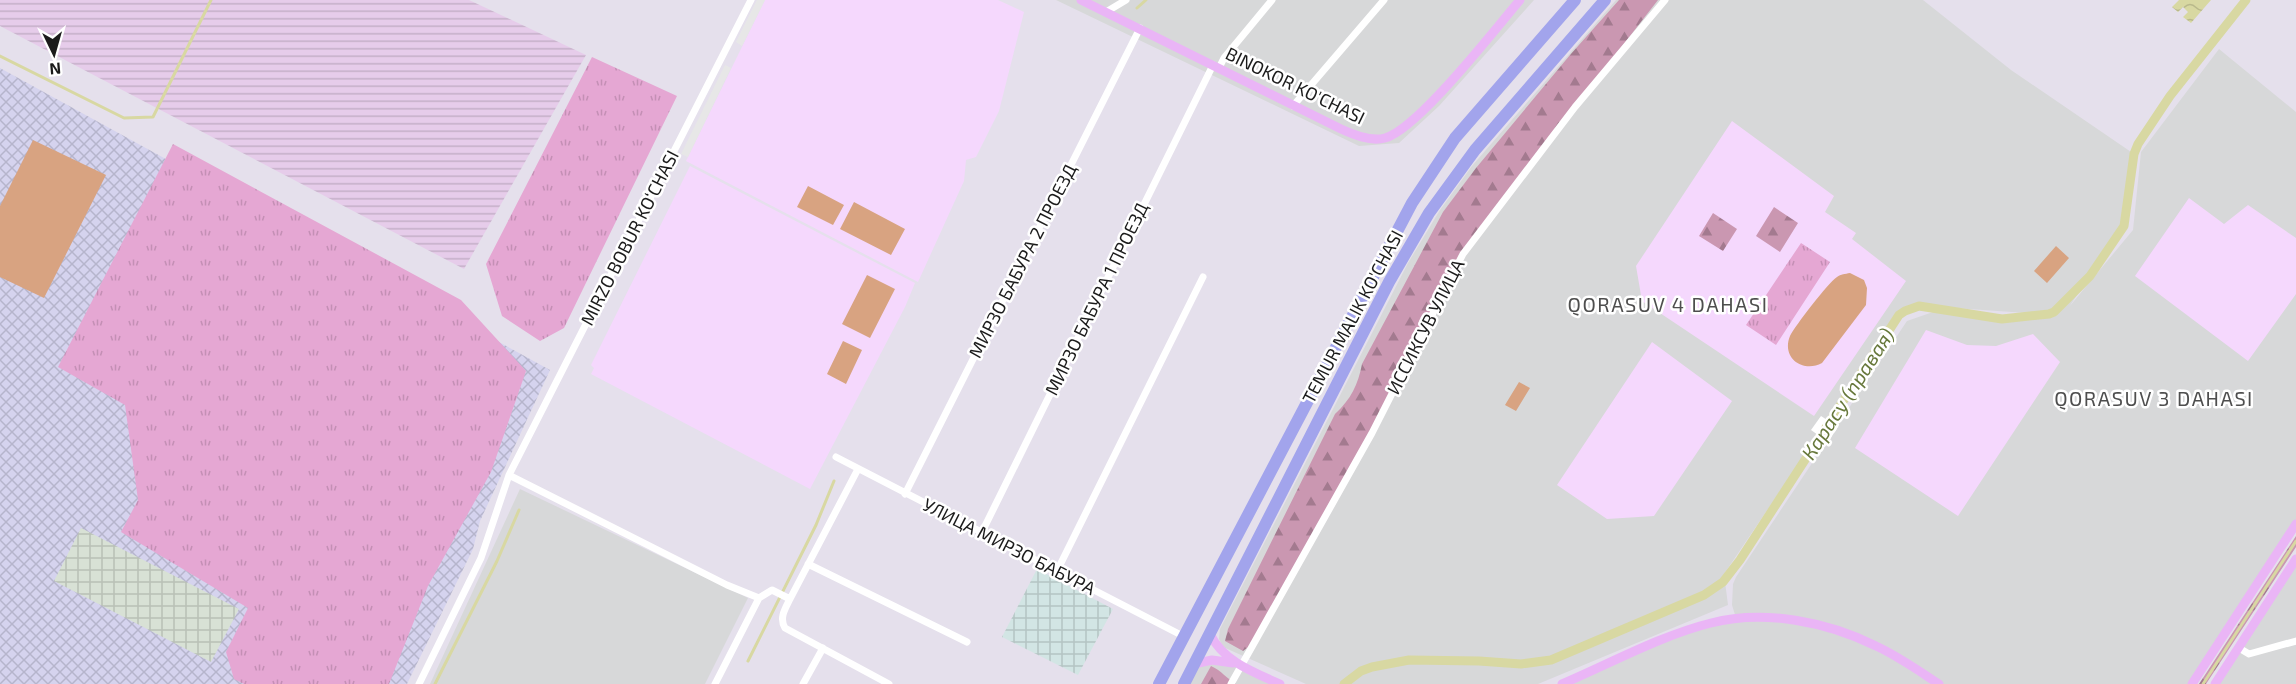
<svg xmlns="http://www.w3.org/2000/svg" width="2296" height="684" viewBox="0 0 2296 684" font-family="'Exo 2',sans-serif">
<defs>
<pattern id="industrial-grid" width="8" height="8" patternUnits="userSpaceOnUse" patternTransform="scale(1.5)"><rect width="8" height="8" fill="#d2e5e4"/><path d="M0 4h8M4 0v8" fill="none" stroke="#b4c4c3"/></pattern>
<pattern id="military-cross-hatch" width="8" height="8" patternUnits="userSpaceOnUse" patternTransform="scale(1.5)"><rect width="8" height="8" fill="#d5d3ee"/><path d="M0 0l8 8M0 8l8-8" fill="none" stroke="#b6b5cc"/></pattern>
<pattern id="farmland-rules" width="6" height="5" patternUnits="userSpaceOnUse" patternTransform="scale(1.5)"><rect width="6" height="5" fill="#e6ccea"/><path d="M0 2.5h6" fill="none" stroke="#c5afc8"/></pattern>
<pattern id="grass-tufts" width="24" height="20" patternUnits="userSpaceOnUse" patternTransform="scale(1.5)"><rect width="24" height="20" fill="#e5a7d3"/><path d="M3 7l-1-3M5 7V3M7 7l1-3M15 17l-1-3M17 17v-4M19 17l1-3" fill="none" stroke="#c48fb5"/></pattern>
<pattern id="forest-firs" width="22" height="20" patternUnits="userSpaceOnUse" patternTransform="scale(1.5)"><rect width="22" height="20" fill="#ca97b1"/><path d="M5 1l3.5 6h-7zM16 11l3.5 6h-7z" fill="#a37a8f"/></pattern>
<pattern id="plaza-grid" width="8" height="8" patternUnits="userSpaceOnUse" patternTransform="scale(1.5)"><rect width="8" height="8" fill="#d8e1d5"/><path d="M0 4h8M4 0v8" fill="none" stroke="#b9c0b6"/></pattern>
<pattern id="water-waves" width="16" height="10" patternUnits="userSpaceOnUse" patternTransform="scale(1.5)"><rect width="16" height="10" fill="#d8d8a2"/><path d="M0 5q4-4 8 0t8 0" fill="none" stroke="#b9b98b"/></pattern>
</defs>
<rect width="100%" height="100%" fill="#e5e0ec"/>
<!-- residential -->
<path fill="#d7d8d9" d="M 1056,0 L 1534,0 L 1439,106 L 1399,143 L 1359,146 Z
M 1616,0 L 1923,0 L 2011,70 L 2134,154 L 2124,226 L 2069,307 L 2133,230 L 2141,152 L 2219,49 L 2296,112 L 2296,524 L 2192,684 L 1562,684 L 1688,629 L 1736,618 L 1732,605 L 1733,584 L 1736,577 L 1907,321 L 1933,312 L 2002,321 L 2058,315 L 1925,306 L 1912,308 L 1899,315 L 1724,574 L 1728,605 L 1538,684 L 1306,684 L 1223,647 L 1219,639 L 1220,629 L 1408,263 L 1440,210 L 1472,166 Z
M 520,489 L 748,598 L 705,684 L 430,684 Z
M 2296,559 L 2296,684 L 2215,684 Z
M 1224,661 L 1280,684 L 1184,684 L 1194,664 Z"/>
<!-- industrial -->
<path fill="url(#industrial-grid)" d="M 1037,569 L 1113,609 L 1078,675 L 1002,637 Z"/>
<!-- education -->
<path fill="#f5d8fd" d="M 765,0 L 998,0 L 1024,12 L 999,111 L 976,157 L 966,160 L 964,181 L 918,282 L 686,161 Z
M 1732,121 L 1834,196 L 1825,212 L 1856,233 L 1852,239 L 1906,281 L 1814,416 L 1642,301 L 1636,266 Z
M 690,166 L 915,283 L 905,307 L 810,489 L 591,374 L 594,368 L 591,365 Z
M 2189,198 L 2224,224 L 2248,205 L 2296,238 L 2296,294 L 2248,361 L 2135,276 Z
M 1926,330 L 1967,345 L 1996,346 L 2033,334 L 2060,362 L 1958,516 L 1855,448 Z
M 1652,342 L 1732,401 L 1654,516 L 1607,519 L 1557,485 Z"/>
<!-- military -->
<path fill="url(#military-cross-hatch)" d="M 0,68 L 550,370 L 480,521 L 473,549 L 407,684 L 0,684 Z"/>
<!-- farmland -->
<path fill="url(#farmland-rules)" d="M 0,0 L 469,0 L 586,55 L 464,269 L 0,26 Z"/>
<!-- grass -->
<path fill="url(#grass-tufts)" d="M 592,57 L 677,96 L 564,328 L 540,341 L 502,316 L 486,264 Z
M 173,144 L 461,300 L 526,371 L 491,472 L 428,586 L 389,684 L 244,684 L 234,679 L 226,652 L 248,608 L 121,532 L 138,500 L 125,405 L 58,367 Z
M 1801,243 L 1830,262 L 1776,345 L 1746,325 Z"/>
<!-- forest -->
<path fill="url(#forest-firs)" d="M 1619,0 L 1658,0 L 1476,234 L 1372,433 L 1254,643 L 1243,651 L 1225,641 L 1228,629 L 1335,414 C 1351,399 1358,385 1362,364 L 1443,212 L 1476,168 L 1570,55 Z
M 1774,207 L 1798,223 L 1780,252 L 1756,236 Z
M 1713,213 L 1737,229 L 1723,251 L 1699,236 Z
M 2296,536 L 2296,547 L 2206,684 L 2199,684 Z
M 1211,666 C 1222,671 1226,678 1236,684 L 1201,684 Z"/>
<!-- pitch -->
<path fill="#d8a381" d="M 33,140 L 106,175 L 44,298 L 0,277 L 0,206 Z
M 808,186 L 844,205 L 833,225 L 797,207 Z
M 854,202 L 905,229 L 891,255 L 840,229 Z
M 2056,246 L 2069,258 L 2047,283 L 2034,271 Z
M 1850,273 L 1864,280 L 1867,288 L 1866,305 L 1822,363 C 1803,373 1781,358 1790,336 C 1795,326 1828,283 1837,277 C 1841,274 1845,274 1850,273 Z
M 867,275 L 895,289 L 870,338 L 842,324 Z
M 843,341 L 862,350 L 846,384 L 827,374 Z
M 1519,382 L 1530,388 L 1516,411 L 1505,405 Z"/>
<!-- parking -->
<path fill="#e7e7e7" d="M 757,0 L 765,0 L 742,46 L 736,42 Z
M 725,65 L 731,68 L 688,157 L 681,154 Z"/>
<!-- plaza -->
<path fill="url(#plaza-grid)" d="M 81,528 L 239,609 L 211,662 L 54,581 Z"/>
<!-- water -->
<path fill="url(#water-waves)" d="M 2179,0 L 2211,0 L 2191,23 L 2183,17 L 2188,12 L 2183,7 L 2178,12 L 2172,7 Z"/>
<!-- pier -->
<path fill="#fff" d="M 1821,416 L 1838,427 L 1828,442 L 1811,430 Z"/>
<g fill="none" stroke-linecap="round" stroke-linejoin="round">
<!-- stream -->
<path stroke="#d8d8a2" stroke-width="3" d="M 1137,8 L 1146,0
M 0,56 L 124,118 L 153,117 L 211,0
M 748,661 L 816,525 L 834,481
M 435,684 L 497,561 L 519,510
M 2203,684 L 2296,541"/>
<!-- canal -->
<path stroke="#d8d8a2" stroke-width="9" d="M 1344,684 L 1361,671 L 1372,667 L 1409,660 L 1479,661 L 1521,664 L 1551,660 L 1704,595 L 1723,582 L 1740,560 L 1899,315 L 1905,311 L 1919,306 L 2002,319 L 2049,314 L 2054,312 L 2090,276 L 2124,226 L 2134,154 L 2138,144 L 2170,96 L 2246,0"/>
<!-- minor -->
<path stroke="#fff" stroke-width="7" d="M 1106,12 L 1126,0
M 1219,68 L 1224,58 L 1272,0
M 1293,106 L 1384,0
M 836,457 L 1183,636
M 858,469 L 790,599 C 785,609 779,618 785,628 L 889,684
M 509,475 L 727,585 L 759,598 L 772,590 L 790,599
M 905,494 L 1140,28
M 982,532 L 1213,65
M 808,564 L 967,642
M 1057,571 L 1203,277
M 2239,648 L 2249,654 L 2296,641
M 419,684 L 481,558 L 509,475 L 751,0
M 715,684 L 759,598
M 803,684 L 823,648
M 1231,684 L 1372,433 L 1463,254 L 1575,107 L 1665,0"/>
<!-- secondary -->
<path stroke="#eab5f6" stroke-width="9" d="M 1081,0 L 1341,129 C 1354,135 1371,142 1385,138 C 1418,129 1495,29 1520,0
M 1210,634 C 1224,662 1253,672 1280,684
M 1194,664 L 1212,660 L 1233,663
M 1562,684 C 1609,664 1662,635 1711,623 C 1764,609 1828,622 1876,646 C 1898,656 1919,671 1939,684
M 2192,684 L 2296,524
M 2215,684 L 2296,559"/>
<!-- trunk -->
<path stroke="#a2a4ec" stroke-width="12" d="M 1159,684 L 1412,203 L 1455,138 L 1575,0
M 1184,684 L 1389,282 L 1429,213 L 1475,150 L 1605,0"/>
</g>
<g text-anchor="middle" stroke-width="5" stroke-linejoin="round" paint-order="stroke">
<!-- street labels -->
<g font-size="18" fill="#1b1b1b" stroke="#fff">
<text transform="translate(1295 86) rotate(26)" y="6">BINOKOR KO'CHASI</text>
<text transform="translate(630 238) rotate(-63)" y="6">MIRZO BOBUR KO‘CHASI</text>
<text transform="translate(1023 261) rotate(-63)" y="6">МИРЗО БАБУРА 2 ПРОЕЗД</text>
<text transform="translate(1097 299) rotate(-64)" y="6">МИРЗО БАБУРА 1 ПРОЕЗД</text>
<text transform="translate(1353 317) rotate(-62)" y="6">TEMUR MALIK KO'CHASI</text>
<text transform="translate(1426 327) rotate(-63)" y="6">ИССИКСУВ УЛИЦА</text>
<text transform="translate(1009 547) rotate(27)" y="6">УЛИЦА МИРЗО БАБУРА</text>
</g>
<!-- neighbourhood labels -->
<g font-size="20" letter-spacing="1.5" fill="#4e4e4e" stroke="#fff">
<text x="1668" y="312">QORASUV 4 DAHASI</text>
<text x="2154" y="406">QORASUV 3 DAHASI</text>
</g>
<!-- water labels -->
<g font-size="20" font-style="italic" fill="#67783b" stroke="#fff">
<text transform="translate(1848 394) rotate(-57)" y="7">Карасу (правая)</text>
</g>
</g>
<!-- north arrow -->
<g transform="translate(54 54) rotate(175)" stroke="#ffffff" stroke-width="4.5" paint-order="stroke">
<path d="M0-4.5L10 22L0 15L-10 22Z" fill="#1b1b1b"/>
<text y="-9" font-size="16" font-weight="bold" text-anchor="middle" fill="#1b1b1b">N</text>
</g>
</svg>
